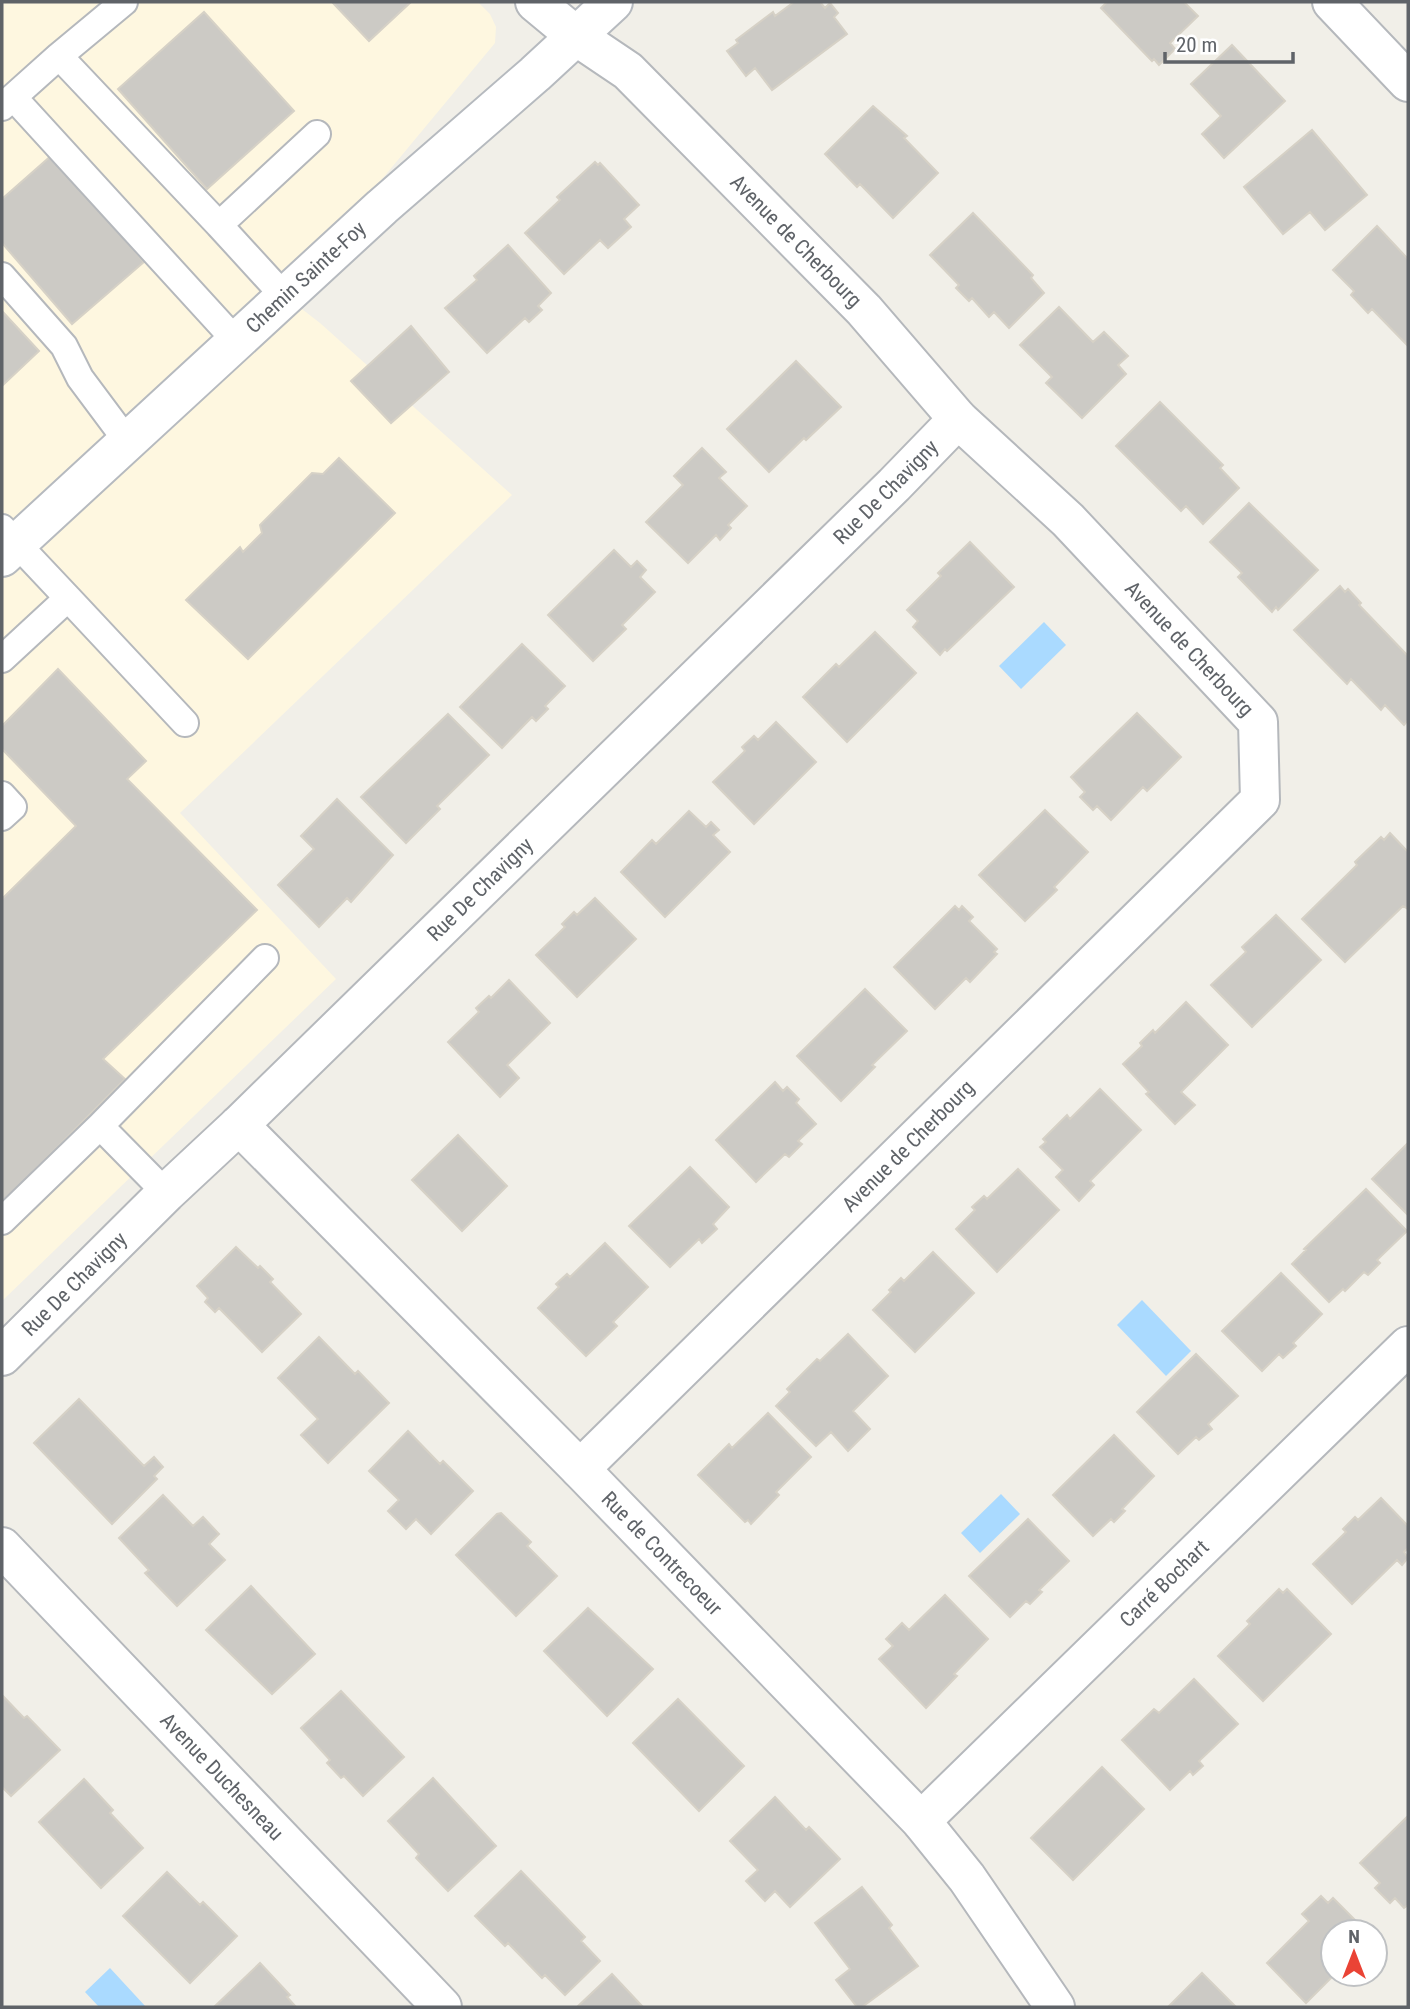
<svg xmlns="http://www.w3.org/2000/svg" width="1410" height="2009" viewBox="0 0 1410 2009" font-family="'Roboto Condensed',sans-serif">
<rect width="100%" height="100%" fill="#f1efe8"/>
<!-- commercial -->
<path fill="#fef7e0" d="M 2,2 L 478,2 L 490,14 L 496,27 L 495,43 L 285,296 L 320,323 L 512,495 L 180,813 L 336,979 L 2,1301 Z"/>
<!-- water -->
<path fill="#aadaff" d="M 1044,622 L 1066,645 L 1021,689 L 999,666 Z
M 1142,1300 L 1191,1351 L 1166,1376 L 1117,1325 Z
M 1001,1494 L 1020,1514 L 980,1553 L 961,1533 Z
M 110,1968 L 146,2007 L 99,2007 L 85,1992 Z"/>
<!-- building -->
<path fill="#cccac5" stroke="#d6d1c6" stroke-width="2" d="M 332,2 L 411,2 L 369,41 Z
M 794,2 L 820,2 L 825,8 L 830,3 L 838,13 L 834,17 L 847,34 L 772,90 L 755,68 L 746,76 L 727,51 L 738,43 L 736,40 L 773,12 L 775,16 Z
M 1107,2 L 1184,2 L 1198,16 L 1170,43 L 1175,49 L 1159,65 L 1154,59 L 1152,61 L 1101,8 Z
M 204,12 L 294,111 L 207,189 L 118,89 Z
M 1232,45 L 1285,101 L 1224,158 L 1202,134 L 1221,116 L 1191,84 Z
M 873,106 L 907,136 L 904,138 L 938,173 L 893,218 L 860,184 L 857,187 L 825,154 Z
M 1312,130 L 1367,195 L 1325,230 L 1310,212 L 1283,234 L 1244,187 Z
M 52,155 L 144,262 L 72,324 L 2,243 L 2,199 Z
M 595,162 L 598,165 L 600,163 L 639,205 L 624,219 L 631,227 L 608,248 L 600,240 L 564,274 L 525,233 L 560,200 L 557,197 Z
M 973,213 L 1033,275 L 1031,278 L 1044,293 L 1009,328 L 994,312 L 989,317 L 972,298 L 969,301 L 956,288 L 959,285 L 930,255 Z
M 1377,226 L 1408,259 L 1408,346 L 1372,309 L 1368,313 L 1351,295 L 1354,291 L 1333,270 Z
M 508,245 L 551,293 L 538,306 L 542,310 L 529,322 L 525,318 L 487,353 L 445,308 L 477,280 L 474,276 Z
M 1059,307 L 1093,342 L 1104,332 L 1128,356 L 1118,365 L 1126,374 L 1082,418 L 1046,383 L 1052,377 L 1020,345 Z
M 2,311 L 39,351 L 2,386 Z
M 411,326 L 449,372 L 391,423 L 351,381 Z
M 796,361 L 841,407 L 806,440 L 804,438 L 769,472 L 727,429 Z
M 1160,402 L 1223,465 L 1220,468 L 1239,488 L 1203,524 L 1186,506 L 1181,511 L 1116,446 Z
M 702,448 L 726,472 L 719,478 L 747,506 L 728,525 L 731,528 L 720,540 L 716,535 L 688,563 L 646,522 L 683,485 L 674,476 Z
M 339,458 L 395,513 L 248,659 L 186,600 L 240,547 L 243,552 L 262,533 L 260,525 L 312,473 L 323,474 Z
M 1249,503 L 1318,570 L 1278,610 L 1276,607 L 1272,612 L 1238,577 L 1242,573 L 1210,542 Z
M 970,542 L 1014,587 L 947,651 L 945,649 L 940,655 L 913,627 L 918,621 L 907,610 L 941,576 L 938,573 Z
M 614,550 L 631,567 L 637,561 L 646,570 L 640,577 L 655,592 L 622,625 L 626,629 L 593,661 L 548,615 Z
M 1340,586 L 1345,592 L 1348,589 L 1361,603 L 1359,605 L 1408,656 L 1408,720 L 1404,725 L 1385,705 L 1381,710 L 1351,679 L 1347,684 L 1294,630 Z
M 875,632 L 916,673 L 847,742 L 803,697 L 836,664 L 839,667 Z
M 522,644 L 565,686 L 545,706 L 548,709 L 536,721 L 532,717 L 502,748 L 460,707 Z
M 58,669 L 146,761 L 127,779 L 257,910 L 103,1059 L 125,1079 L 2,1203 L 2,899 L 76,826 L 2,749 L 2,726 Z
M 1137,713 L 1181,757 L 1147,791 L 1143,787 L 1111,820 L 1097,806 L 1093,810 L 1080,797 L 1085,792 L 1071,777 Z
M 448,714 L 489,755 L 437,806 L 440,809 L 406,843 L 361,797 Z
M 776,722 L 816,762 L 754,824 L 713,782 L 745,751 L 742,747 L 754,736 L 758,740 Z
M 337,799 L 393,855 L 351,902 L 347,898 L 319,927 L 278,885 L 314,849 L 301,836 Z
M 1045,810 L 1088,852 L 1054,887 L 1057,890 L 1025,921 L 979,875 Z
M 689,811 L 706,827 L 711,822 L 719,830 L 713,835 L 730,852 L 665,917 L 621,872 L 652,840 L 656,844 Z
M 1390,833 L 1408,852 L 1408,909 L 1403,906 L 1345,962 L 1302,919 L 1357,865 L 1355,862 L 1381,837 L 1384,840 Z
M 595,898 L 636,939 L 577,997 L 536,955 L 565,927 L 562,924 L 574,912 L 577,915 Z
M 955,906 L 959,910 L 962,906 L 973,917 L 969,921 L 997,949 L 994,952 L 997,954 L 970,982 L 966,978 L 935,1009 L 894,967 Z
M 1276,915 L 1321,960 L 1252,1027 L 1211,985 L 1246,952 L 1242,947 Z
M 509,980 L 550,1023 L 507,1065 L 519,1078 L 500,1097 L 448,1042 L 479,1012 L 476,1008 L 489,996 L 491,998 Z
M 865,989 L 907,1031 L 872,1065 L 875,1067 L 841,1101 L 797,1056 Z
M 1186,1002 L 1228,1045 L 1181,1092 L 1195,1105 L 1175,1124 L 1146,1094 L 1149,1092 L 1123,1064 L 1142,1046 L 1140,1043 L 1153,1030 L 1155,1033 Z
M 775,1082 L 783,1091 L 787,1087 L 799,1099 L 796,1103 L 816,1124 L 798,1141 L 802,1144 L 789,1157 L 785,1154 L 756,1182 L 716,1140 Z
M 1100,1089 L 1141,1130 L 1090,1181 L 1094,1185 L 1079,1201 L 1056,1177 L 1063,1170 L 1040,1147 L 1046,1142 L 1043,1139 L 1067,1115 L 1070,1119 Z
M 458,1135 L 507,1186 L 462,1231 L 412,1180 Z
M 1408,1143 L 1408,1215 L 1372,1179 Z
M 690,1167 L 729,1207 L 713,1224 L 717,1229 L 702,1243 L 699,1239 L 670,1267 L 629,1226 Z
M 1018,1169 L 1059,1210 L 997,1272 L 956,1229 L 975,1210 L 972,1207 L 984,1196 L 987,1199 Z
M 1366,1189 L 1407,1231 L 1377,1260 L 1380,1263 L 1368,1275 L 1364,1272 L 1345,1291 L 1343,1289 L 1329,1302 L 1292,1264 L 1306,1250 L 1304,1249 Z
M 605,1243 L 648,1287 L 613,1322 L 617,1326 L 586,1356 L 538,1308 L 559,1287 L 556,1284 L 567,1274 L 570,1277 Z
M 236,1247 L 258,1268 L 260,1266 L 273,1279 L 270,1282 L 301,1314 L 262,1352 L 219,1308 L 215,1312 L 205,1302 L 208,1298 L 197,1286 Z
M 933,1252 L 974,1293 L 915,1352 L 873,1310 L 891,1292 L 889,1290 L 901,1278 L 904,1281 Z
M 1281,1273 L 1322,1314 L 1293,1343 L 1296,1346 L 1283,1358 L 1279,1354 L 1262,1371 L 1222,1331 Z
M 848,1334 L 888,1376 L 853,1411 L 870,1429 L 848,1451 L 831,1432 L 816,1446 L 776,1406 L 790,1392 L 787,1389 L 817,1359 L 820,1361 Z
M 319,1337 L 355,1374 L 358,1371 L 389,1403 L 328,1463 L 301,1435 L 318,1419 L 278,1378 Z
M 1196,1354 L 1238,1396 L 1208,1424 L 1212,1429 L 1199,1440 L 1196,1437 L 1178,1454 L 1137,1412 Z
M 79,1399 L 144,1466 L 154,1457 L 163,1467 L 154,1476 L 157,1479 L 112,1524 L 34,1443 Z
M 768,1413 L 811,1457 L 776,1492 L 779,1495 L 751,1524 L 748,1520 L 745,1522 L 698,1475 L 729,1444 L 732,1448 Z
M 408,1431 L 440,1464 L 443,1461 L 473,1491 L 431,1534 L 416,1519 L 406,1529 L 388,1511 L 399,1500 L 369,1471 Z
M 1114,1435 L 1154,1476 L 1122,1509 L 1125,1511 L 1114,1522 L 1111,1519 L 1093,1536 L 1053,1495 Z
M 163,1495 L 193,1526 L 203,1517 L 219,1534 L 209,1544 L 225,1560 L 177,1606 L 145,1573 L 149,1570 L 119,1538 Z
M 1381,1498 L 1408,1526 L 1408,1548 L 1404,1552 L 1408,1558 L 1402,1565 L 1397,1560 L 1352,1604 L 1313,1564 L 1346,1532 L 1343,1529 L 1355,1517 L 1358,1520 Z
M 501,1513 L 531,1542 L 527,1546 L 557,1576 L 516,1616 L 456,1555 L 497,1514 Z
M 1028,1519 L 1069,1561 L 1039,1590 L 1042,1592 L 1030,1604 L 1026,1601 L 1010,1617 L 969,1576 Z
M 251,1586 L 315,1654 L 272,1694 L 206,1630 Z
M 1279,1589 L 1283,1593 L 1287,1589 L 1331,1634 L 1263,1701 L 1218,1656 L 1250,1624 L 1247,1621 Z
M 945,1595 L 988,1639 L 954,1674 L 957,1676 L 926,1708 L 879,1659 L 893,1646 L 886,1639 L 902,1623 L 909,1630 Z
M 588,1608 L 653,1669 L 607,1716 L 544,1651 Z
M 1194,1679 L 1238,1724 L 1199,1761 L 1203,1766 L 1193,1775 L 1190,1771 L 1170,1790 L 1122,1740 L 1154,1709 L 1159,1713 Z
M 341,1691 L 404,1757 L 363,1796 L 344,1776 L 341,1778 L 327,1763 L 330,1760 L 301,1728 Z
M 2,1695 L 24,1718 L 27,1716 L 60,1750 L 11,1796 L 2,1787 Z
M 678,1699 L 744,1766 L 699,1811 L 633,1743 Z
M 1102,1767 L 1144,1809 L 1073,1880 L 1031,1838 Z
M 433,1778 L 496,1846 L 448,1891 L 416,1858 L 419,1854 L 388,1821 Z
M 84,1779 L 113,1810 L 110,1813 L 143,1848 L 101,1888 L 39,1822 Z
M 775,1797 L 806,1830 L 809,1827 L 840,1859 L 790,1907 L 775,1891 L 765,1901 L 746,1881 L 758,1870 L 730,1841 Z
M 1408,1816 L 1408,1905 L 1404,1908 L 1395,1898 L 1390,1903 L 1375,1888 L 1380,1883 L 1360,1863 Z
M 521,1871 L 585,1937 L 581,1941 L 600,1961 L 565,1995 L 545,1975 L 542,1978 L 508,1943 L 505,1946 L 475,1916 Z
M 167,1872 L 200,1905 L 203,1902 L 237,1936 L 190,1983 L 123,1916 Z
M 862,1887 L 892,1925 L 889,1928 L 918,1966 L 862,2007 L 857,2007 L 836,1980 L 850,1969 L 815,1923 Z
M 1321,1896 L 1328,1903 L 1333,1898 L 1367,1932 L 1333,1932 L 1333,1974 L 1335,1974 L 1306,2003 L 1267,1963 L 1309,1921 L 1302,1914 Z
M 260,1963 L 290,1995 L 287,1997 L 296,2007 L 214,2007 Z
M 1202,1973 L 1236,2007 L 1168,2007 Z
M 612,1974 L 643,2007 L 577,2007 Z"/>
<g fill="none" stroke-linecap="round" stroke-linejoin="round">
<!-- service casing -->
<g stroke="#b5b8bc" stroke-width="30">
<path id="service" d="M 124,2 L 59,56 L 219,225
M 13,97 L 236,341
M 2,107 L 59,56
M 2,276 L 64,346 L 80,378 L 127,441
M 284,296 L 219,225 L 317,134
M 2,528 L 68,598
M 2,659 L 68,598 L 185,723
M 2,795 L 13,807 L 2,817
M 100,1126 L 265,958
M 2,1221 L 100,1126 L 166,1193"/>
</g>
<!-- minor casing -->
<g stroke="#b5b8bc" stroke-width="42">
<g id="minor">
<path id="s1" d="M 535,2 L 576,36 L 628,71 L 864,310 L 958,419 L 1068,520 L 1258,722 L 1260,800 L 580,1469"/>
<path d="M 1332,2 L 1408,82"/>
<path id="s2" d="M 239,1125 L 580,1469 L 921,1821 L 967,1878 L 1055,2007"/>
<path id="s3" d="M 2,1356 L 166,1193 L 239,1125 L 894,485 L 958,419"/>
<path id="s4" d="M 921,1821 L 1408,1346"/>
</g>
</g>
<!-- tertiary casing -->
<g stroke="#b5b8bc" stroke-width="42">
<g id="tertiary">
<path id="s5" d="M 2,1547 L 442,2007"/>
</g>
</g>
<!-- secondary casing -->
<g stroke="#b6babf" stroke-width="42">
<g id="secondary">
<path id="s6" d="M 2,557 L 382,207 L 535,74 L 613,2"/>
</g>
</g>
<!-- service -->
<use href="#service" stroke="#fff" stroke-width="26"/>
<!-- minor -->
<use href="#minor" stroke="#fff" stroke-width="38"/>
<!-- tertiary -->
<use href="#tertiary" stroke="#fff" stroke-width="38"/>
<!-- secondary -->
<use href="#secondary" stroke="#fff" stroke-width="38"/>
</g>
<g text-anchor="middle" stroke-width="5" stroke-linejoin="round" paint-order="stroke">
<!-- street labels -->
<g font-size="21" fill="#5f6368" stroke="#fff">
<text dy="7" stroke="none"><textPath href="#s1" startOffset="355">Avenue de Cherbourg</textPath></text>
<text dy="7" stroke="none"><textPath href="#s6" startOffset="413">Chemin Sainte-Foy</textPath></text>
<text dy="7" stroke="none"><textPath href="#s3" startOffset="1236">Rue De Chavigny</textPath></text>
<text dy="7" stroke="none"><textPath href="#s1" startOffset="922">Avenue de Cherbourg</textPath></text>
<text dy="7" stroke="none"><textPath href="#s3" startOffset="668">Rue De Chavigny</textPath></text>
<text transform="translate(908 1146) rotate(-45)" y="7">Avenue de Cherbourg</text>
<text dy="7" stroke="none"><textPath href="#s3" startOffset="102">Rue De Chavigny</textPath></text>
<text dy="7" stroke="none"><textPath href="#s2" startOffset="602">Rue de Contrecoeur</textPath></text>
<text dy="7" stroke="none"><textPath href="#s4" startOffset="340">Carré Bochart</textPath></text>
<text dy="7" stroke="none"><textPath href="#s5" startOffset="318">Avenue Duchesneau</textPath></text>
</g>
</g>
<!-- border -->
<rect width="1410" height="2009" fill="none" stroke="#5f6368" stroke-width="7"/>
<!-- north arrow -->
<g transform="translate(1354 1953)"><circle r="33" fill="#ffffff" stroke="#bfc1c3" stroke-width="2"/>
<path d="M0-5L12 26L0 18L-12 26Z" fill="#ea4335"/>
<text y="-10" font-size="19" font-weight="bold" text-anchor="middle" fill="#5f6368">N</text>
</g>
<!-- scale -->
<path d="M1165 52v10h128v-10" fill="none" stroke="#5f6368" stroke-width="3.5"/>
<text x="1176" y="52" font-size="21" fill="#5f6368" stroke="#ffffff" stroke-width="5" paint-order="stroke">20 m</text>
</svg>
